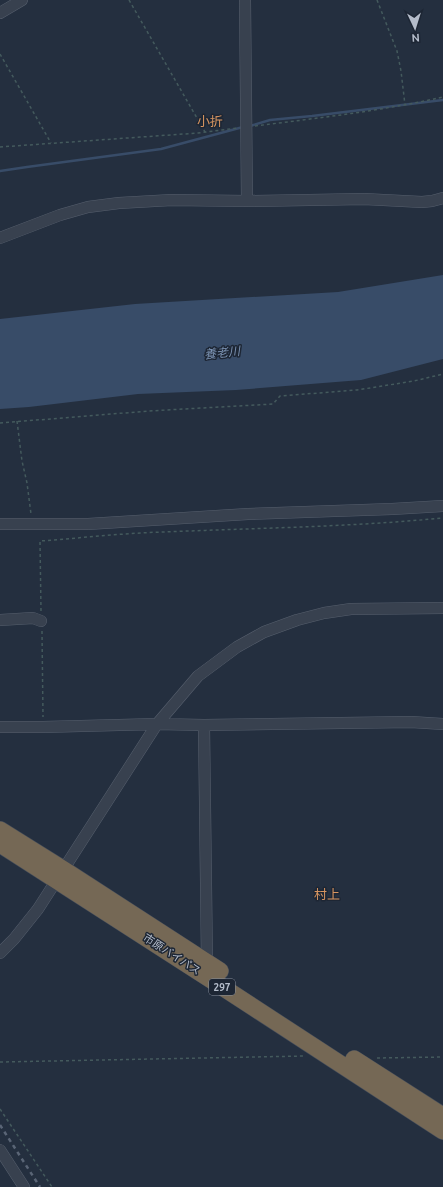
<svg xmlns="http://www.w3.org/2000/svg" width="443" height="1187" viewBox="0 0 443 1187" font-family="Ubuntu,'Noto Sans JP',sans-serif">
<rect width="100%" height="100%" fill="#242f3f"/>
<!-- water -->
<path fill="#384c68" d="M 443,275 L 443,359 L 361,380 L 236,390 L 138,394 L 29,407 L 0,409 L 0,319 L 135,304 L 338,292 Z"/>
<g fill="none" stroke-linecap="round" stroke-linejoin="round">
<!-- stream -->
<path stroke="#384c68" stroke-width="2.5" d="M 250,126 L 270,120 L 312,116 L 443,100
M 0,171 L 27,167 L 161,149 L 243,127"/>
<!-- minor casing -->
<g stroke="#565f6d" stroke-width="12">
<path id="minor" d="M 245,0 L 247,201
M 0,13 L 22,0
M 0,238 L 60,215 L 88,207 L 119,203 L 172,200 L 247,201 L 364,199 L 422,202 L 432,201 L 443,198
M 0,524 L 88,524 L 248,514 L 392,509 L 443,506
M 0,620 L 33,618 L 41,621
M 204,725 L 207,963
M 0,727 L 43,727 L 157,724 L 204,725 L 411,722 L 443,724
M 0,953 L 14,939 L 38,909 L 157,724 L 198,676 L 237,647 L 264,632 L 297,620 L 324,613 L 351,609 L 443,608
M 0,1150 L 24,1187"/>
</g>
<!-- highway casing -->
<g stroke="#434c5a" stroke-width="18">
<path id="highway" d="M 0,830 L 64,870 L 220,971
M 0,844 L 210,979 L 443,1131
M 354,1059 L 443,1116"/>
</g>
<!-- path -->
<path stroke="#445a5d" stroke-width="1.5" stroke-dasharray="3 3" stroke-linecap="butt" d="M 129,0 L 205,132
M 377,0 L 397,51 L 401,71 L 405,105
M 0,54 L 51,143
M 255,126 C 318,118 381,111 443,97
M 0,147 L 198,133 L 238,128
M 17,421 L 22,461 L 27,483 L 31,514
M 0,423 L 149,411 L 273,404 L 280,396 L 357,390 L 414,381 L 443,374
M 41,611 L 40,541 C 82,538 123,533 164,532 C 257,528 350,527 443,518
M 42,631 L 43,717
M 377,1058 L 443,1057
M 0,1062 L 304,1056
M 0,1109 L 52,1187"/>
<!-- minor -->
<use href="#minor" stroke="#38414f" stroke-width="11"/>
<!-- highway -->
<use href="#highway" stroke="#756855" stroke-width="17"/>
<!-- rail -->
<path stroke="#5a6576" stroke-width="2.5" stroke-dasharray="4 4" stroke-linecap="butt" d="M 0,1125 L 40,1187"/>
</g>
<g text-anchor="middle" stroke-width="3" stroke-linejoin="round" paint-order="stroke">
<!-- shield labels -->
<rect fill="#1d2634" stroke="#878f9d" stroke-width="1" x="209" y="979" width="26" height="16" rx="3"/>
<g font-size="10" font-weight="bold" fill="#b4bcca">
<text x="222" y="991">297</text>
</g>
<!-- street labels -->
<g font-size="11" fill="#b4bcca" stroke="#1d2634">
<text transform="translate(172 954) rotate(33)" y="4">市原バイパス</text>
</g>
<!-- water labels -->
<g font-size="12" font-style="italic" fill="#7b92b2" stroke="#1d2634">
<text transform="translate(222 353) rotate(-6)" y="4">養老川</text>
</g>
<!-- quarter labels -->
<g font-size="13" fill="#d79561" stroke="#1d2634">
<text x="210" y="126">小折</text>
<text x="327" y="899">村上</text>
</g>
</g>
<!-- north arrow -->
<g transform="translate(415 28) rotate(176)" stroke="#1d2634" stroke-width="3" paint-order="stroke">
<path d="M0-3L7 15L0 10L-7 15Z" fill="#b4bcca"/>
<text y="-6" font-size="11" font-weight="bold" text-anchor="middle" fill="#b4bcca">N</text>
</g>
</svg>
